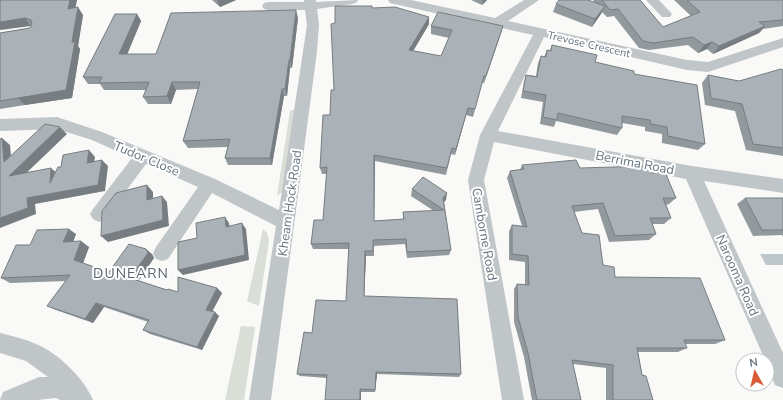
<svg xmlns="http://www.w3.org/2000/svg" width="783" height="400" viewBox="0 0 783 400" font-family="'Nunito Sans',sans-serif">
<rect width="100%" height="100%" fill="#f9f9f7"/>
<!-- green -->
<path fill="#d9ded6" d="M 295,109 L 282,192 L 277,196 L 290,111 Z
M 263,229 L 267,233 L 269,241 L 259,306 L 247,301 Z
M 241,326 L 255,327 L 244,400 L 225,400 Z"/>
<!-- water -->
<path fill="#bcc6cb" d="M 760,254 L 783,254 L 783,265 L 766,265 Z"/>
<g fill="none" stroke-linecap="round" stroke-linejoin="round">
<!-- minor -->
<path fill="#c0c5c8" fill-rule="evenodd" d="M 304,0 L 316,0 L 316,2 L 358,0 L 356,3 L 352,4 L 317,9 L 319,25 L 317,51 L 271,400 L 249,400 L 276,226 L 212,193 L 168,259 L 162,261 L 156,259 L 153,253 L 156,247 L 198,187 L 146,164 L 105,219 L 99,222 L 93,219 L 90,214 L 93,209 L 132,158 L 92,140 L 57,129 L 0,131 L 0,119 L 57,117 L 102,132 L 215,179 L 279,210 L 307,25 L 305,10 L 268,10 L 264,9 L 262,6 L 264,3 L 268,2 L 304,2 Z
M 388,0 L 411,0 L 495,18 L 524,0 L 539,0 L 508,21 L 687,60 L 708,62 L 783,38 L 783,47 L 708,72 L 687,70 L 544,37 L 498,131 L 692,166 L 783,179 L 783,193 L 704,181 L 783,353 L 783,388 L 775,385 L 767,365 L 767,360 L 765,360 L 686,179 L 494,142 L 484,180 L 524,400 L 502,400 L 468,180 L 480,135 L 533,35 L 394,4 L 390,3 Z
M 646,0 L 659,0 L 672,14 L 670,17 L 662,17 Z
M 0,333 C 12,336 25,339 36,344 C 58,353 84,378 93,400 L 60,400 L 56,398 L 37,400 L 0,400 L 3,392 L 39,377 L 48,377 L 26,361 L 0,353 Z"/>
</g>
<!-- wall -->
<path fill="#92999d" d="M 0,0 L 77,0 L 75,7 L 83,15 L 78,46 L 80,49 L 72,98 L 25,105 L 0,109 L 0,33 L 30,28 L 31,26 Z
M 212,0 L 236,0 L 220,7 Z
M 471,0 L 487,0 L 482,5 Z
M 593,0 L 640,0 L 663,27 L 691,16 L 674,0 L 783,0 L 783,26 L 763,29 L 759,33 L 713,54 L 707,49 L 698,53 L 688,45 L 649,50 L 639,48 L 614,16 L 607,17 L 602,12 L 592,27 L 553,12 L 556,4 L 595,3 Z
M 372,8 L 429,17 L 429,24 L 413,51 L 441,56 L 449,38 L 431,34 L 431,26 L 503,26 L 501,33 L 484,83 L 482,83 L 473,117 L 466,115 L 455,155 L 451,154 L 446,175 L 375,161 L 374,221 L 403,219 L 403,212 L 434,211 L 411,196 L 412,189 L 446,200 L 444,202 L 451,250 L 449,255 L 407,258 L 405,244 L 374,246 L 374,256 L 366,256 L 364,296 L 461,374 L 459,377 L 377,374 L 375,392 L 361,392 L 327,378 L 300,376 L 297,374 L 312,333 L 346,301 L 349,249 L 313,249 L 311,244 L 323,220 L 327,174 L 322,174 L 320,168 L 334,90 L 335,23 Z
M 137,14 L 141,21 L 127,54 L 156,54 L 298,18 L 292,68 L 290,68 L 287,96 L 284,96 L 272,165 L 228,165 L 225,158 L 228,147 L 188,148 L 183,141 L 198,89 L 176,90 L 171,104 L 148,104 L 143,97 L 146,90 L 104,90 L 100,84 L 88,84 L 83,77 Z
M 552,45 L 595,62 L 634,74 L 705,144 L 698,150 L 662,143 L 662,134 L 645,131 L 645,127 L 622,123 L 622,128 L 617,135 L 556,121 L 554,127 L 540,124 L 543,102 L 521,98 L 524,82 L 526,75 L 536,76 L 538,63 L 541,56 L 544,57 L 547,50 L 550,50 Z
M 783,70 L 783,156 L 746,150 L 735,111 L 705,105 L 702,83 L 708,75 L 739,81 Z
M 522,165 L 651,173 L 676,198 L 669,204 L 666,205 L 671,218 L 664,224 L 652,224 L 656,234 L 649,240 L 609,242 L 598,209 L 574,212 L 582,233 L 603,265 L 615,277 L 725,340 L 715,344 L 685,344 L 687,348 L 678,352 L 638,352 L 642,375 L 653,400 L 606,400 L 606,368 L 573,364 L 581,400 L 532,400 L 524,357 L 514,322 L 514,289 L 517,284 L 525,285 L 525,262 L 509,260 L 509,231 L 512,225 L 522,226 L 507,178 L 510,171 L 520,170 Z
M 745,198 L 783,198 L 783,237 L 782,235 L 753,236 L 737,204 Z
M 76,234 L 73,242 L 89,247 L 83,263 L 109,272 L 152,254 L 154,258 L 138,281 L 167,290 L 178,292 L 217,288 L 222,293 L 212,311 L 219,316 L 202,350 L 150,334 L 143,330 L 148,322 L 104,307 L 93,323 L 56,310 L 47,306 L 66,281 L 10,283 L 1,278 L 30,245 Z"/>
<!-- shaded-wall -->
<path fill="#777d80" d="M 70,0 L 77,0 L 74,16 L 68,9 Z
M 217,0 L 236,0 L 220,7 Z
M 483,0 L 487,0 L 482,5 Z
M 605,6 L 601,14 L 592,27 L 595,19 Z
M 78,7 L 83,15 L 78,46 L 80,49 L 72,98 L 25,105 L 18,98 L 72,42 Z
M 296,10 L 298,18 L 292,68 L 290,60 Z
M 137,14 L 141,21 L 124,62 L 119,54 Z
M 429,17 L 429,24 L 409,58 L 409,50 Z
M 25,18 L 31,26 L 0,30 L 0,22 Z
M 503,26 L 501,33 L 484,83 L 486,76 Z
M 765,26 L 759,33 L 713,54 L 719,46 Z
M 712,42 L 707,49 L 698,53 L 704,45 Z
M 289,60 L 290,68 L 287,96 L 285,89 Z
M 172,82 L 176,90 L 171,104 L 167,96 Z
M 282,89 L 284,96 L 272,165 L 270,158 Z
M 468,108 L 466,115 L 455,155 L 456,149 Z
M 60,127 L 67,134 L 17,182 L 9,176 Z
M 2,138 L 10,145 L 12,168 L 4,162 Z
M 89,150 L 95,157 L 93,169 L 87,163 Z
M 374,155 L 375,161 L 374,227 Z
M 102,160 L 108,166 L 105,191 L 35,204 L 36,214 L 0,228 L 0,218 L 27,198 Z
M 51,168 L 59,175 L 50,183 Z
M 147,185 L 153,192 L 153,206 L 147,200 Z
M 447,193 L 446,200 L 442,204 L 443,198 Z
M 162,196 L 167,202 L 169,226 L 108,242 L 101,236 Z
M 225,217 L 229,223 L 230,232 L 226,227 Z
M 242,223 L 246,229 L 249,260 L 183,275 L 178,270 Z
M 69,229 L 76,234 L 71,248 L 63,242 Z
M 81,241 L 89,247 L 82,266 L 74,260 Z
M 146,249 L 152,254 L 154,258 L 137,283 L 130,278 Z
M 365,251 L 366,256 L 364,301 L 364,296 Z
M 217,288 L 222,293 L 211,314 L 206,310 Z
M 96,303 L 104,307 L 93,323 L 85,319 Z
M 215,312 L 219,316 L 202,350 L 197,347 Z
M 376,372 L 377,374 L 375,392 L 375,390 Z
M 360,389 L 361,392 L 361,400 L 360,400 Z"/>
<!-- building -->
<path fill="#aab2b7" stroke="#777d80" d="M 0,0 L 70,0 L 68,9 L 78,7 L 72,42 L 75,42 L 66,90 L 0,101 L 0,33 L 30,28 L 32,24 L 31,20 L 25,18 L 0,22 Z
M 559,0 L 588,0 L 605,6 L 595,19 L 556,4 Z
M 602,0 L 640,0 L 663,27 L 700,12 L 687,0 L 783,0 L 783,20 L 759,22 L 765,26 L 719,46 L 712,42 L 704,45 L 693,37 L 653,43 L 643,41 L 618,9 L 610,10 Z
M 335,6 L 372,6 L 372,8 L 395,7 L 429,17 L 409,50 L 441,56 L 452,30 L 431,26 L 438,12 L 503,26 L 486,76 L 484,76 L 475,109 L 468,108 L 456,149 L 452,148 L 447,168 L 374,155 L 374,221 L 404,219 L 403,212 L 444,210 L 412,189 L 423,177 L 447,193 L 443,198 L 451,250 L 407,252 L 406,239 L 373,240 L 373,251 L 365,251 L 364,296 L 457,299 L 461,374 L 376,372 L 375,390 L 360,389 L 360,400 L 325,400 L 327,375 L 297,374 L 304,332 L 312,333 L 316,300 L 346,301 L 349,243 L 311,244 L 314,220 L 323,220 L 327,167 L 320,168 L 323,115 L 330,115 L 331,90 L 334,90 L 331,24 L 335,23 Z
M 296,10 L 290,60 L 289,60 L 285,89 L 282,89 L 270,158 L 225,158 L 230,139 L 183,141 L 200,82 L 172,82 L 167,96 L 143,97 L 149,82 L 99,83 L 102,77 L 83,77 L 115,14 L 137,14 L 119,54 L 156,54 L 171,13 Z
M 552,45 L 597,55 L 595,62 L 634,71 L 634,74 L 697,85 L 705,144 L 668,136 L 667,127 L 651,124 L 650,120 L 622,116 L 622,128 L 558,113 L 557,120 L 543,117 L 546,95 L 523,91 L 526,75 L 537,77 L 541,56 L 546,57 L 547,50 L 551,51 Z
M 781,69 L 783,70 L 783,148 L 753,144 L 742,104 L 711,98 L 708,75 L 739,81 Z
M 45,124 L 60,127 L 9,176 L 51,168 L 50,183 L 58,167 L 61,167 L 63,155 L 89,150 L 87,163 L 102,160 L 98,185 L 27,198 L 28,208 L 0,218 L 0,139 L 2,138 L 4,162 Z
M 576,160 L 580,168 L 648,166 L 651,173 L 665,172 L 676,198 L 663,198 L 671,218 L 650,218 L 656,234 L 615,236 L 603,203 L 572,206 L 582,233 L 599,235 L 603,265 L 614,267 L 615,277 L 700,278 L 725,340 L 684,340 L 687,348 L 637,348 L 642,375 L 646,376 L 653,400 L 613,400 L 613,365 L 572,360 L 581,400 L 537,400 L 528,353 L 518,317 L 517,284 L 529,285 L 528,256 L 512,254 L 512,225 L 527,227 L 510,171 L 524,169 L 522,165 Z
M 147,185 L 147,200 L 162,196 L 163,220 L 101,236 L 102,211 L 116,193 Z
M 745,198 L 783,198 L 783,230 L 762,230 Z
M 225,217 L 226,227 L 242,223 L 245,255 L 178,270 L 178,242 L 197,238 L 196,223 Z
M 69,229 L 63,242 L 81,241 L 74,260 L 109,272 L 129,244 L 146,249 L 148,253 L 130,278 L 167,290 L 168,289 L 178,292 L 178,277 L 217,288 L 206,310 L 215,312 L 197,347 L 143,330 L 149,320 L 96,303 L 85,319 L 47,306 L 70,275 L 1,278 L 16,245 L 30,245 L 37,230 Z"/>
<g text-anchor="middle" stroke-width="4" stroke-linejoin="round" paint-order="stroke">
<!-- far-street labels -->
<g font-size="11" fill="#667580" stroke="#fff">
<text transform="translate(589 44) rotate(13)" y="4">Trevose Crescent</text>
</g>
<!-- street labels -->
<g font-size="13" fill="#667580" stroke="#fff">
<text transform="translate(147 158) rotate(23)" y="5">Tudor Close</text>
<text transform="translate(635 162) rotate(11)" y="5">Berrima Road</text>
<text transform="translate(289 203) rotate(-82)" y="5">Kheam Hock Road</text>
<text transform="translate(485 234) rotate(80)" y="5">Camborne Road</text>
<text transform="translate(738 275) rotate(66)" y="5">Narooma Road</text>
</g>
<!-- neighbourhood labels -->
<g font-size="14" letter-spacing="1" fill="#57636c" stroke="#fff">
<text x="131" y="278">DUNEARN</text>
</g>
</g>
<!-- north arrow -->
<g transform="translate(755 372) rotate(352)"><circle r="19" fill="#ffffff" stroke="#c2c8cc"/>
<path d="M0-3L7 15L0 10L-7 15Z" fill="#da5b36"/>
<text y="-6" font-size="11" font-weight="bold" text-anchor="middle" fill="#667580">N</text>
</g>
</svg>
